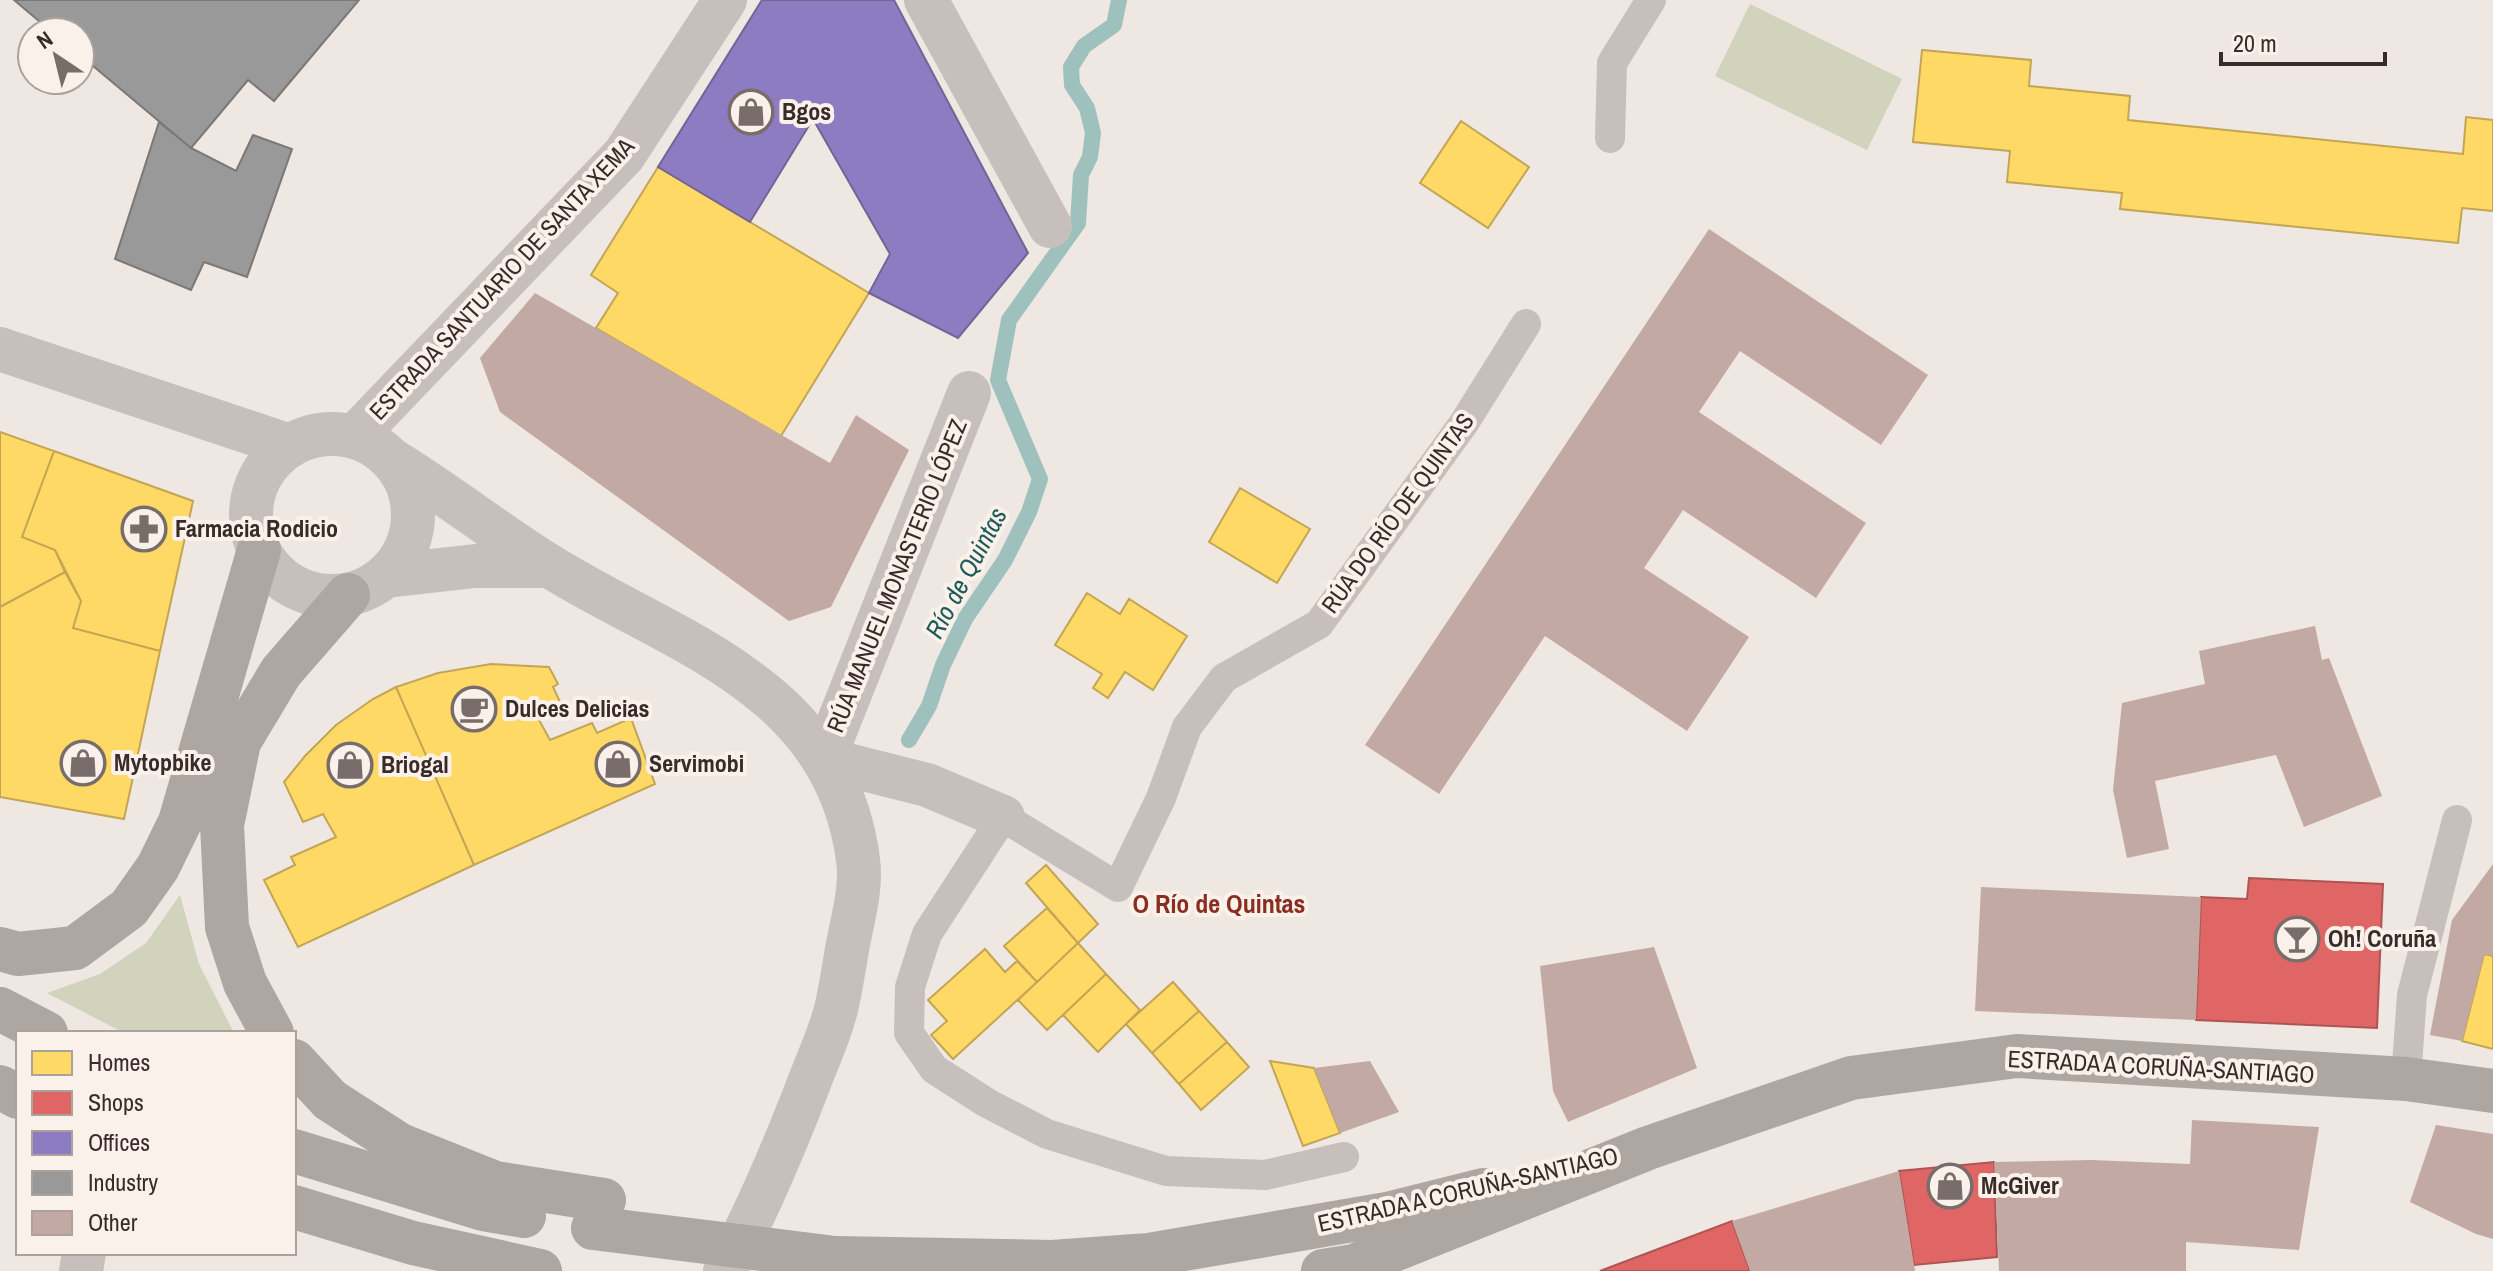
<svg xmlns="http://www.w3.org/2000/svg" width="2493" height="1271" viewBox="0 0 2493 1271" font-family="'Archivo Narrow',sans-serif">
<rect width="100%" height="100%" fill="#eee7e2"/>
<!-- green -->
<path fill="#d1d3bc" d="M 1750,4 L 1902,79 L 1867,150 L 1715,76 Z
M 180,895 L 199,964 L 234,1033 L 124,1033 L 47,993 L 100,974 L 146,943 Z"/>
<!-- homes -->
<path fill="#ffd966" stroke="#c3a554" stroke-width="2" d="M 1922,50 L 2031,60 L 2029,86 L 2130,96 L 2128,120 L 2463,154 L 2466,117 L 2493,120 L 2493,211 L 2462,208 L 2458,243 L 2120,209 L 2122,193 L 2007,182 L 2010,151 L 1913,142 Z
M 1461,121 L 1529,167 L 1488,228 L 1420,183 Z
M 658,167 L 869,293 L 781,436 L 596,328 L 618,293 L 591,275 Z
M 0,432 L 54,451 L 22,537 L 55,550 L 65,572 L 0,607 Z
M 54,451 L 193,501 L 160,651 L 73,628 L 81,601 L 55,550 L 22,537 Z
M 1240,488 L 1310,529 L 1277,583 L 1209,542 Z
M 65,572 L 81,601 L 73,628 L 160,651 L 124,819 L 0,797 L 0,607 Z
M 1087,593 L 1120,614 L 1129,599 L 1187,636 L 1153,690 L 1125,672 L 1108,698 L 1093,688 L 1102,674 L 1055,645 Z
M 491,664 L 549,667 L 558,684 L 553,687 L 562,706 L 538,718 L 550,740 L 592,723 L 597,733 L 631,718 L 655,784 L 474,865 L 396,687 L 438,673 Z
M 396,687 L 474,865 L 298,947 L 264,880 L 295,865 L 291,857 L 336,837 L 323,814 L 303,822 L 284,782 L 305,756 L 336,725 L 373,699 Z
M 1046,865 L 1098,924 L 1078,943 L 1026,883 Z
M 1047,908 L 1078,943 L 1037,982 L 1004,946 Z
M 1078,943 L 1106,974 L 1047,1030 L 1018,1000 Z
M 985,949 L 1005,972 L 1017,961 L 1037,982 L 953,1059 L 931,1035 L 947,1021 L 928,1000 Z
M 2484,954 L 2493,956 L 2493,1049 L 2462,1041 Z
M 1106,974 L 1140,1010 L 1098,1052 L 1063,1015 Z
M 1173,982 L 1199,1011 L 1152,1053 L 1126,1024 Z
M 1199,1011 L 1227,1042 L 1179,1084 L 1152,1053 Z
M 1227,1042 L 1249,1067 L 1201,1110 L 1179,1084 Z
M 1270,1061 L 1314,1068 L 1340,1133 L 1303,1146 Z"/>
<!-- shops -->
<path fill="#e06666" stroke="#ae5554" stroke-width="2" d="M 2249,878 L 2383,884 L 2377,1028 L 2196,1020 L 2201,897 L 2247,899 Z
M 1994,1162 L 1997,1257 L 1914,1265 L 1899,1171 Z
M 1732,1221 L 1750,1271 L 1600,1271 Z"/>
<!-- offices -->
<path fill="#8e7cc3" stroke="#746495" stroke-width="2" d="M 762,0 L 894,0 L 1028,253 L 958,338 L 869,293 L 890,254 L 813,119 L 750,222 L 658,167 Z"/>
<!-- industry -->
<path fill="#999" stroke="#7c7877" stroke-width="2" d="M 14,0 L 359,0 L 274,101 L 248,80 L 191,148 L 80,55 L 80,32 L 52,32 Z
M 159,122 L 191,148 L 236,171 L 253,135 L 292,149 L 247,277 L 204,262 L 191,290 L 115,259 Z"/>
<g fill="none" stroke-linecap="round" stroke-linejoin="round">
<!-- stream -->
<path stroke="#9ec1be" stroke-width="16" d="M 909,740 L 929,706 L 943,665 L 965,619 L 1005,560 L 1029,512 L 1040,479 L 998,380 L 1009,320 L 1078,223 L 1081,175 L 1090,157 L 1093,133 L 1087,108 L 1072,85 L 1071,67 L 1084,46 L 1114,25 L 1119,0"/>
</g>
<!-- building -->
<path fill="#c2a9a3" d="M 1709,229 L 1928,375 L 1881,445 L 1740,351 L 1699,412 L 1866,523 L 1816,598 L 1683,510 L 1644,568 L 1749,637 L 1687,731 L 1545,636 L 1439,794 L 1365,745 Z
M 535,293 L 830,463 L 856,415 L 909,450 L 831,607 L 789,621 L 500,412 L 480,358 Z
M 2315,626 L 2322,660 L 2329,658 L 2382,796 L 2304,827 L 2276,755 L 2155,781 L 2169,849 L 2127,858 L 2113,790 L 2122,703 L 2205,684 L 2199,651 Z
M 2493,864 L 2493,956 L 2484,954 L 2462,1041 L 2430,1035 L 2452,920 Z
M 1981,887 L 2201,897 L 2196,1020 L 1975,1011 Z
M 1654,947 L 1697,1068 L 1568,1122 L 1553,1091 L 1540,966 Z
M 1370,1061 L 1399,1112 L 1340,1133 L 1314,1068 Z
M 2192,1120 L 2319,1127 L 2299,1250 L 2186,1242 L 2186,1271 L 1999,1271 L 1994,1162 L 2091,1160 L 2190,1164 Z
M 2436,1125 L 2493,1134 L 2493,1239 L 2476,1234 L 2410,1202 Z
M 1899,1171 L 1915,1271 L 1750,1271 L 1732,1221 Z"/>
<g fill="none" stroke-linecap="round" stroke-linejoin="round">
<!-- lane -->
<path stroke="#c7bfbb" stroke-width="30" d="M 1610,138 L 1612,63 L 1651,0
M 2406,1079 L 2412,995 L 2457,820
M 1344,1157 L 1265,1175 L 1166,1171 L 1047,1134 L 987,1103 L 934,1069 L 909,1033 L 910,987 L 927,934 L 1003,817 L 1118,887 L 1161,798 L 1187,727 L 1224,678 L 1319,624 L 1464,423 L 1526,324"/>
<!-- street -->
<path stroke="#c7bfbb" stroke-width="44" d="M 926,0 L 1050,226
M 0,349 L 290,446
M 969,393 L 824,759 L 927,785 L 1003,817
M251 515a81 81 0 1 1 162 0a81 81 0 1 1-162 0Z
M 355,436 L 624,155 L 725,0
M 392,460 C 446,493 495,532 548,565 C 621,611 705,642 771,699 C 820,741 850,796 858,860 C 862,887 853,918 848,944 C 844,966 841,988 836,1009 C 830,1034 818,1059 809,1083 C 784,1148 758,1210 725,1271
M 386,576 L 475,566 L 549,566
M 81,1271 L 84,1253"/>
<!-- highway -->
<path stroke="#ada6a1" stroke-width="44" d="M 0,949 L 18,954 L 75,948 L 129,908 L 158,867 L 180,822 L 259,550
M 0,1009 L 46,1033
M 272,1033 L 245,983 L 227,927 L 222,825 L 239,742 L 281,672 L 348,595
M 294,1061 L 330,1100 L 400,1145 L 495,1183 L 604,1200
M 0,1087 L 18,1097
M 294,1151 L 483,1209 L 524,1216
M 294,1207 L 413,1243 L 540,1271
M 835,1258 L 1052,1262 L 1149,1255 L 1387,1214 L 1483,1190
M 1323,1271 L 1354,1266 L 1648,1148 L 1851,1078 L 2017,1056 L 2406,1079 L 2493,1091"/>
<!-- highway-bridge -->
<path stroke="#ada6a1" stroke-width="44" d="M 593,1228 L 835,1258"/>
</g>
<!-- icons -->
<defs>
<g id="shop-ring" transform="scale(2.3)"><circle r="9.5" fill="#faf1ea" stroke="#786d6a" stroke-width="1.5"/><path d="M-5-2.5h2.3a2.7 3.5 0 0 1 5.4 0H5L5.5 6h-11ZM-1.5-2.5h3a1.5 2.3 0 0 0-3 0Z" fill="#786d6a"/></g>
<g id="pharmacy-ring" transform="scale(2.3)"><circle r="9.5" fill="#faf1ea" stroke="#786d6a" stroke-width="1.5"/><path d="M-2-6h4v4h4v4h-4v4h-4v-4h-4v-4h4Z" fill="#786d6a"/></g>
<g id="cafe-ring" transform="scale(2.3)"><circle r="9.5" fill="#faf1ea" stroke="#786d6a" stroke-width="1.5"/><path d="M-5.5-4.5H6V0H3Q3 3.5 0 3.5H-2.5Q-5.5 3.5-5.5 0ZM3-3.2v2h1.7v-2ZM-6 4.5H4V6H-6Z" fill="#786d6a"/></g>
<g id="bar-ring" transform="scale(2.3)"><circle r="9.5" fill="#faf1ea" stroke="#786d6a" stroke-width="1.5"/><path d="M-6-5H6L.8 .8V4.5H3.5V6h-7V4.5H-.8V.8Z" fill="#786d6a"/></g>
</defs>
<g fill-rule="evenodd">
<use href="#shop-ring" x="751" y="112"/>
<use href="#pharmacy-ring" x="144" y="529"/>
<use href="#cafe-ring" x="474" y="709"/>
<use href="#shop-ring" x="83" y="763"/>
<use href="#shop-ring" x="618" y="764"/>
<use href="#shop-ring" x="350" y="765"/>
<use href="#bar-ring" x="2297" y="939"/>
<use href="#shop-ring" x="1950" y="1186"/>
</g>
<g text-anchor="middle" stroke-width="8" stroke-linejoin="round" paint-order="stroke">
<!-- poi labels -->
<g font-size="24" font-weight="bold" fill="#382c29" stroke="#faf1ea" text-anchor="start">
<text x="782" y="120">Bgos</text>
<text x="175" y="537">Farmacia Rodicio</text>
<text x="505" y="717">Dulces Delicias</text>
<text x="114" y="771">Mytopbike</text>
<text x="649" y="772">Servimobi</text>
<text x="381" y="773">Briogal</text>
<text x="2328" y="947">Oh! Coruña</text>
<text x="1981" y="1194">McGiver</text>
</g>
<!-- street labels -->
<g font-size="24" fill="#382c29" stroke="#faf1ea">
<text transform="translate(502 279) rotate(-47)" y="8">ESTRADA SANTUARIO DE SANTA XEMA</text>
<text transform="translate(1398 513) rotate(-54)" y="8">RÚA DO RÍO DE QUINTAS</text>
<text transform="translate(897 576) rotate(-68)" y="8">RÚA MANUEL MONASTERIO LÓPEZ</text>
<text transform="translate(2161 1067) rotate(3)" y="8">ESTRADA A CORUÑA-SANTIAGO</text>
<text transform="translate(1468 1190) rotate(-13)" y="8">ESTRADA A CORUÑA-SANTIAGO</text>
</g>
<!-- water labels -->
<g font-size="26" font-style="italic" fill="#1d5b59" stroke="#faf1ea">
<text transform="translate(966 573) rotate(-62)" y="9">Río de Quintas</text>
</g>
<!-- neighbourhood labels -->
<g font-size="26" font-weight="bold" fill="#892e20" stroke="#faf1ea">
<text x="1219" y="913">O Río de Quintas</text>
</g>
</g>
<!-- legend -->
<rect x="16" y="1031" width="280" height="224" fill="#faf1ea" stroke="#aca29d" stroke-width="2"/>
<rect x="32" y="1051" width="40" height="24" fill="#ffd966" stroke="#aca29d" stroke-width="2"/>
<text x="88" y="1071" font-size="24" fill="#382c29">Homes</text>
<rect x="32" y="1091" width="40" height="24" fill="#e06666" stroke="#aca29d" stroke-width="2"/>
<text x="88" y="1111" font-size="24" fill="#382c29">Shops</text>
<rect x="32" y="1131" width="40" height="24" fill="#8e7cc3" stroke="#aca29d" stroke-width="2"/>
<text x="88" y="1151" font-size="24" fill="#382c29">Offices</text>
<rect x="32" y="1171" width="40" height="24" fill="#999999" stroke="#aca29d" stroke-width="2"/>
<text x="88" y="1191" font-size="24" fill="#382c29">Industry</text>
<rect x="32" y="1211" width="40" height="24" fill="#c2a9a3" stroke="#aca29d" stroke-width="2"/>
<text x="88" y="1231" font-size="24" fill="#382c29">Other</text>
<!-- north arrow -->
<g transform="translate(56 56) rotate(325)"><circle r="38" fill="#faf1ea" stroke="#aca29d" stroke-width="2"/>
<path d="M0-6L14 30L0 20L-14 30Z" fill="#786d6a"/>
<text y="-12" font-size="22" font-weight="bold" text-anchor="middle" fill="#382c29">N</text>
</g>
<!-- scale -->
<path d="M2221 52v12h164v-12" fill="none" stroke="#382c29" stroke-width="4"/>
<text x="2233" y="52" font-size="24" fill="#382c29" stroke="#faf1ea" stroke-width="6" paint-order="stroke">20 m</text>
</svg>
